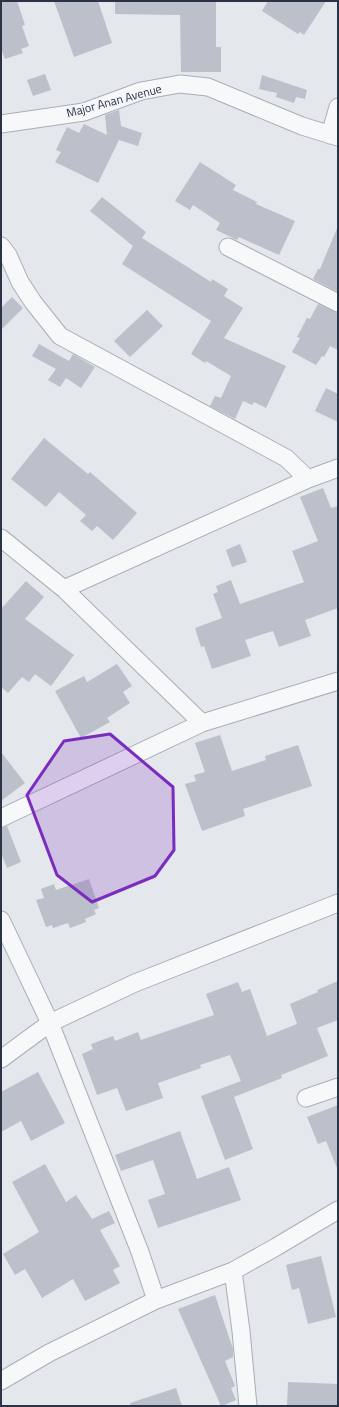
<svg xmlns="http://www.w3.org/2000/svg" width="339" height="1407" viewBox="0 0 339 1407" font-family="'Titillium Web',sans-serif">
<rect width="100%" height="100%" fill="#e4e7ec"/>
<!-- building -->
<path fill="#bbc0ca" d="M 1,1 L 17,1 L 25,25 L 22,26 L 29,46 L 21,49 L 23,53 L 5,59 L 1,48 Z
M 54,1 L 98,1 L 112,43 L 74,57 Z
M 115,1 L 216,1 L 216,47 L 221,47 L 221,72 L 181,72 L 180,15 L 115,14 Z
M 268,1 L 326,1 L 304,35 L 300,32 L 298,34 L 262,11 Z
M 45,74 L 51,90 L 33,96 L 27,80 Z
M 262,75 L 307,90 L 305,99 L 296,97 L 294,103 L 276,97 L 277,93 L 259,89 Z
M 119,110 L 121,126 L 142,133 L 138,146 L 119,140 L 98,183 L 55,162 L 61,152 L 56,150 L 67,127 L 79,133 L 84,124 L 107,135 L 105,115 Z
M 200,162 L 236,185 L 233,190 L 257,202 L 256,204 L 295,221 L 279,255 L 239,237 L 237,240 L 216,230 L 220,223 L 193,205 L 190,210 L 175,201 Z
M 102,197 L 146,232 L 142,238 L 211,282 L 212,279 L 228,289 L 224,296 L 243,308 L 224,338 L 286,366 L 266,408 L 254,402 L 252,405 L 243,401 L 235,419 L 210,406 L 215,396 L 221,398 L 231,376 L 206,361 L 205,363 L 191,354 L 211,321 L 122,264 L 133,246 L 90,211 Z
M 338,226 L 338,292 L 313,279 L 318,269 L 320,269 Z
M 12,297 L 23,308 L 1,330 L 1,308 Z
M 318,304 L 338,313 L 338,350 L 330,346 L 324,357 L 322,356 L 316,365 L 292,352 L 300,338 L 297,337 L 307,318 L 310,319 Z
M 147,310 L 163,326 L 130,357 L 114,341 Z
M 39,344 L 69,361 L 73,354 L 95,367 L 81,388 L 66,378 L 60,387 L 48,380 L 56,369 L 32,356 Z
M 326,388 L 338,394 L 338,422 L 315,411 Z
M 44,438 L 88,474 L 90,472 L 137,513 L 113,540 L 97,526 L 92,531 L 80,521 L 86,515 L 59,492 L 46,507 L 11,479 Z
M 323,488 L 331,508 L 338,506 L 338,608 L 305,620 L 311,636 L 279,647 L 273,631 L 245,640 L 251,656 L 212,669 L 204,646 L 201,647 L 195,628 L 222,618 L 213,594 L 218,592 L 216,586 L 231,580 L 240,604 L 304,582 L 292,551 L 318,541 L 300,497 Z
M 240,544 L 247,562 L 232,567 L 226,550 Z
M 26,581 L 44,597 L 25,619 L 74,655 L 51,686 L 35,674 L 29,682 L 22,677 L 8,693 L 1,687 L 1,609 Z
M 117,664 L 132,686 L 123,692 L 130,703 L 107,718 L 110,722 L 81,738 L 55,691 L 84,676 L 87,682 Z
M 220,735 L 232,771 L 266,760 L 265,756 L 298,745 L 312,786 L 243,809 L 245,816 L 202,831 L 185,784 L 196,781 L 194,775 L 205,772 L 195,743 Z
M 1,752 L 25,783 L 1,801 Z
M 7,826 L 21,862 L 7,868 L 1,853 L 1,828 Z
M 89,879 L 99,908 L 94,910 L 96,914 L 85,919 L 86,922 L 70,928 L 68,923 L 53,928 L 52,925 L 46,927 L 36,900 L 44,898 L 41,889 L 54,884 L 56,890 Z
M 338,981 L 338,1020 L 317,1028 L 328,1056 L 281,1075 L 282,1078 L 234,1097 L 253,1149 L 225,1160 L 201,1096 L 241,1081 L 230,1055 L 200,1065 L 201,1068 L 158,1083 L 163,1098 L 126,1111 L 117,1088 L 97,1095 L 82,1054 L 93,1049 L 91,1044 L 113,1036 L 115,1041 L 138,1032 L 141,1040 L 214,1015 L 206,994 L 238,982 L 242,992 L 250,989 L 267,1036 L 297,1024 L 290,1004 L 318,992 L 317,990 Z
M 38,1072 L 65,1123 L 31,1141 L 21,1121 L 1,1132 L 1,1092 Z
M 338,1105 L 338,1168 L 337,1168 L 326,1141 L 318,1144 L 307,1117 Z
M 180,1131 L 197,1179 L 229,1167 L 241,1200 L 158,1228 L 148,1200 L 165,1194 L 153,1160 L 121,1171 L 115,1155 Z
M 45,1164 L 66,1202 L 76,1195 L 92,1219 L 109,1211 L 115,1223 L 100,1230 L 120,1266 L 113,1270 L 120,1283 L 85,1301 L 73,1279 L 42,1298 L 25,1269 L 15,1275 L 3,1254 L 39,1232 L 12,1182 Z
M 321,1256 L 336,1317 L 308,1324 L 299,1288 L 292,1290 L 286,1265 Z
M 215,1295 L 233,1349 L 233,1357 L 225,1361 L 235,1386 L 231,1388 L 236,1400 L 222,1406 L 221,1406 L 178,1309 Z
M 288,1382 L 338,1384 L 338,1406 L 287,1406 Z
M 176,1388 L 182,1406 L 131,1406 L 130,1403 Z"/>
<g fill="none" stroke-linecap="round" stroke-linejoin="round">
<!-- minor casing -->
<g stroke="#a9aeb7" stroke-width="19">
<path id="minor" d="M 1,124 L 84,112 L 141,91 L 180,84 L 208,87 L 302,126 L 338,137
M 330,135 L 338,107
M 1,246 L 8,255 L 20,282 L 33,302 L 60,336 L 286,458 L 308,479 L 338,468
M 228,247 L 338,303
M 1,538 L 64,589 L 202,723
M 64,589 L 308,479
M 1,818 L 202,723 L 338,681
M 1,920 L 50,1023 L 140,1252 L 156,1300
M 1,1059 L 50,1023 L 135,983 L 338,903
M 306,1098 L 338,1087
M 233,1271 L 241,1331 L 248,1406
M 1,1381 L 49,1353 L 156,1300 L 233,1271 L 276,1247 L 338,1210"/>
</g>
<!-- minor -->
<use href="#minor" stroke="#f7f8fa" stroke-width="17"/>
</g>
<!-- marked area -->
<path fill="#7b2cbf" fill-opacity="0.2" stroke="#7b2cbf" stroke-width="3" stroke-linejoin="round" d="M 110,734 L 173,787 L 174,850 L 155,876 L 92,902 L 57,875 L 27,795 L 64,741 Z"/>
<g text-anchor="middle" stroke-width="3.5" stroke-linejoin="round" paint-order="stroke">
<!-- street labels -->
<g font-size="12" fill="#2b3445" stroke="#f4f6f9">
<text transform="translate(114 101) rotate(-15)" y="4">Major Anan Avenue</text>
</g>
</g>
<!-- border -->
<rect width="339" height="1407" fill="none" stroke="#2b3445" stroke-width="4"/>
</svg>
